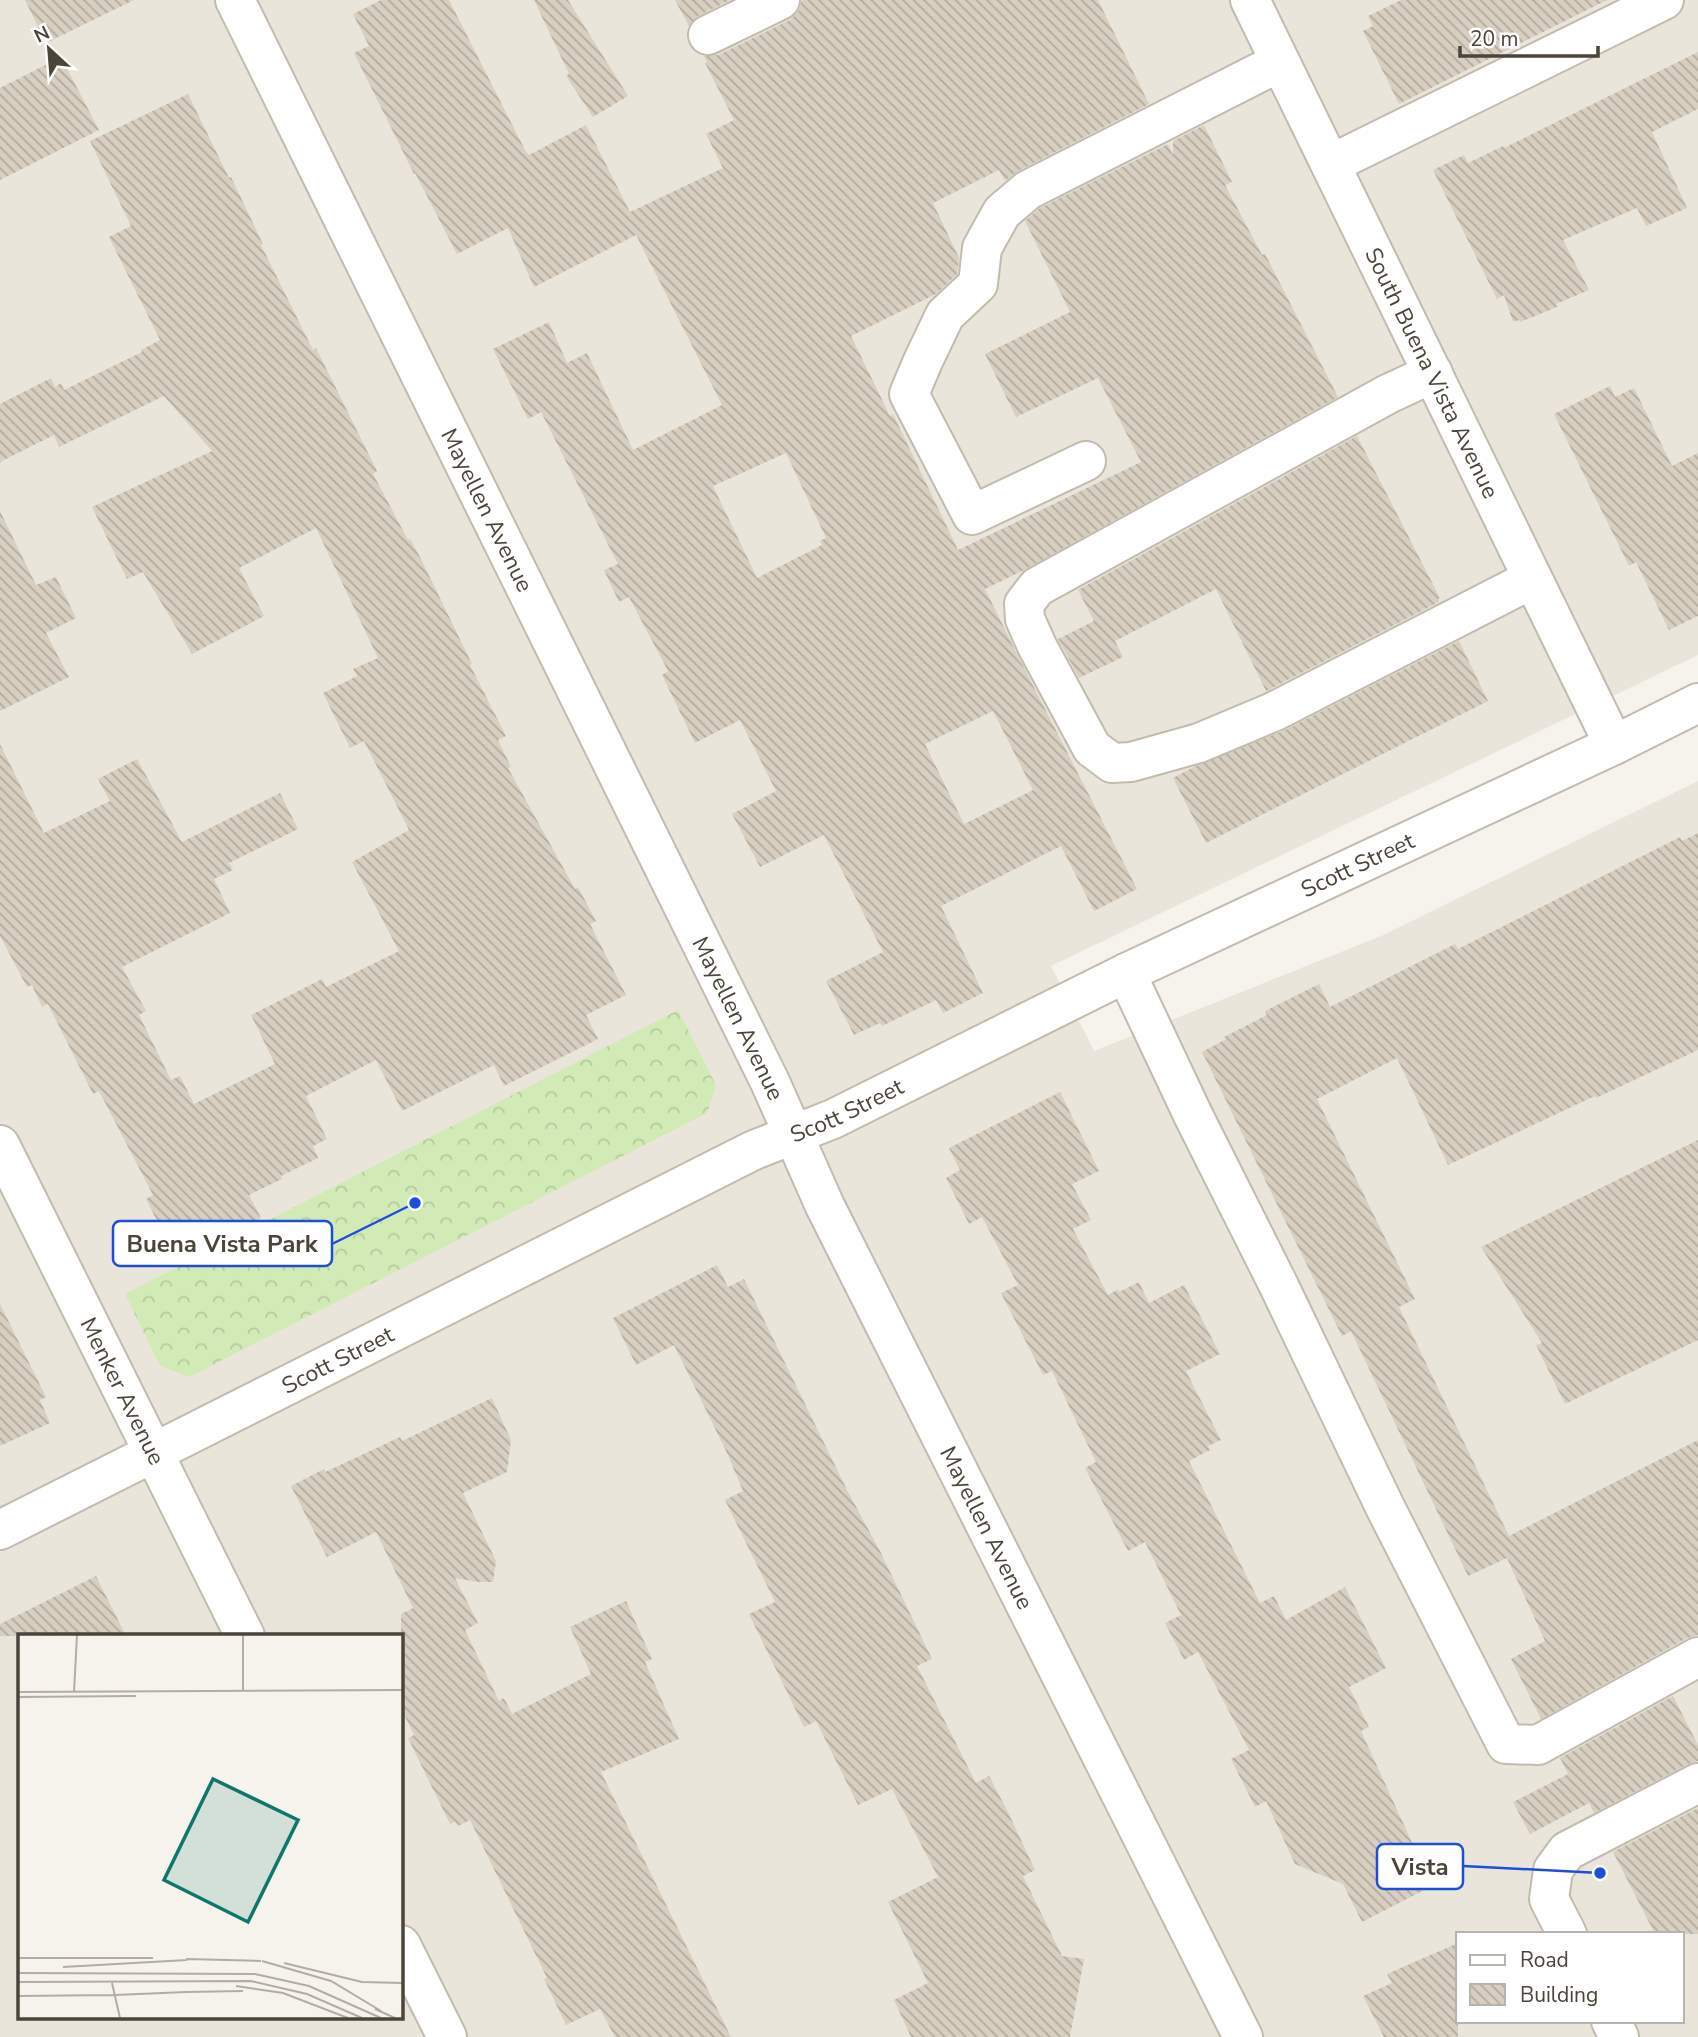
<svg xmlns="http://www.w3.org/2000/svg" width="1698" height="2037" viewBox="0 0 1698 2037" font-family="'Nunito Sans',sans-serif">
<defs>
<pattern id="forest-crowns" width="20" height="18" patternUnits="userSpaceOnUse" patternTransform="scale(1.75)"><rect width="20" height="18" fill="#d2eab5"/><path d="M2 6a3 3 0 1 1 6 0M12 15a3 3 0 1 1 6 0" fill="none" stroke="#b6ca9c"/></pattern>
<pattern id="building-back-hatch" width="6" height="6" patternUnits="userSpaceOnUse" patternTransform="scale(1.75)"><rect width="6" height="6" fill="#d8cfc1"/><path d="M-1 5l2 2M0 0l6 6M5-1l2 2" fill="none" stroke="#b1aa9e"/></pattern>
</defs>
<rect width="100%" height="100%" fill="#f6f3ec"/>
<!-- residential -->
<path fill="#eae5da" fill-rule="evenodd" d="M 0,0 L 1698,0 L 1698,655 L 1051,966 L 1094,1051 L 1381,936 L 1698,781 L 1698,2037 L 0,2037 ZM 19,1636 L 401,1636 L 401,2018 L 19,2018 ZM 1458,1934 L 1682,1934 L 1682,2021 L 1458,2021 Z"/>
<!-- forest -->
<path fill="url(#forest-crowns)" d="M 678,1010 L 716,1085 L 707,1113 L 189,1377 L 160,1366 L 125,1294 Z"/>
<!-- building -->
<path fill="url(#building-back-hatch)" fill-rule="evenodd" d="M 25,0 L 134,0 L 46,43 Z
M 381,0 L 449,0 L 526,152 L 529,155 L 586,125 L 630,212 L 723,168 L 706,134 L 734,120 L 705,63 L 707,62 L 704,56 L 718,55 L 790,20 L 798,12 L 802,0 L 1098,0 L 1149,104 L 1018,171 L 1005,181 L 999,170 L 933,203 L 959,258 L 957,274 L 936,294 L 851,336 L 890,416 L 893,414 L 958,550 L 1141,462 L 1098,378 L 1016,417 L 985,354 L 1070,312 L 1025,221 L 1040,208 L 1168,144 L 1173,155 L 1173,141 L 1204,125 L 1232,182 L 1225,185 L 1262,255 L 1265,254 L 1338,397 L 1024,570 L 985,589 L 1018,656 L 1137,889 L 1094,911 L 1061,846 L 941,906 L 983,993 L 943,1013 L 936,1000 L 882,1026 L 880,1023 L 854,1035 L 826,981 L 883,952 L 824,835 L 760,867 L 732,814 L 776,791 L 740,720 L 695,743 L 662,675 L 668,671 L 629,597 L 619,602 L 604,570 L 618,564 L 541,412 L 528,419 L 493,349 L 549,322 L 567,363 L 587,353 L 633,450 L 722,405 L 636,235 L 534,287 L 508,228 L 457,254 L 415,173 L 414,174 L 354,53 L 369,46 L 353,14 ZM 786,453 L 826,538 L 820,541 L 822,545 L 757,578 L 713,486 ZM 993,711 L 1033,790 L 964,824 L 925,744 Z
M 534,0 L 568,0 L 628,96 L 593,117 L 566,76 L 569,74 Z
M 675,0 L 730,0 L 698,16 L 689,26 Z
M 1401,0 L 1607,0 L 1399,104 L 1363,31 L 1373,26 L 1368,16 Z
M 1698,52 L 1698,109 L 1652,132 L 1687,208 L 1646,226 L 1637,208 L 1563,240 L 1589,290 L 1556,304 L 1557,307 L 1520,322 L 1519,320 L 1513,322 L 1504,295 L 1497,299 L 1433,170 L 1464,155 L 1468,163 L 1503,146 L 1504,148 Z
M 61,57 L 99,130 L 0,180 L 0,88 Z
M 188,94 L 229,178 L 231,177 L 263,244 L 261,245 L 313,350 L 316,348 L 377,471 L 373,474 L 408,540 L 410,539 L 419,555 L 472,664 L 470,665 L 506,736 L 498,740 L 511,767 L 508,768 L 575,889 L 578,887 L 596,921 L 590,924 L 626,995 L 586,1015 L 598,1039 L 504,1086 L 494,1065 L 402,1111 L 376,1060 L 306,1096 L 327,1139 L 313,1146 L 318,1158 L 281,1176 L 282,1179 L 249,1195 L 261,1218 L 183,1257 L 174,1238 L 167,1241 L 146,1199 L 153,1195 L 99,1091 L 93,1094 L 48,1004 L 42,1007 L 32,985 L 27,987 L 0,936 L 0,744 L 44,833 L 110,801 L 98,779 L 137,759 L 182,842 L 280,793 L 298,829 L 229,863 L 233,870 L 214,879 L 230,913 L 122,967 L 146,1011 L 139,1015 L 171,1080 L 180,1076 L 194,1104 L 275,1064 L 251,1015 L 322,979 L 326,987 L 399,951 L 352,862 L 409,830 L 364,741 L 350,748 L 323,693 L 357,676 L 353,669 L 378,658 L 316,528 L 239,568 L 264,616 L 192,654 L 143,572 L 127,579 L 92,507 L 212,451 L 164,396 L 59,447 L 54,435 L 0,462 L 0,404 L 51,378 L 55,387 L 61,383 L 64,390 L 142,352 L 141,350 L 160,340 L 109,237 L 131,226 L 90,141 Z
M 1610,386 L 1615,397 L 1634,388 L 1672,466 L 1698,453 L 1698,616 L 1669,630 L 1636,562 L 1629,566 L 1554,414 Z
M 1357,436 L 1440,598 L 1438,599 L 1439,602 L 1266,691 L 1216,589 L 1115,641 L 1123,657 L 1079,678 L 1058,639 L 1094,621 L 1078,590 Z
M 0,511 L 36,585 L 56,577 L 76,618 L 46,633 L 69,677 L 0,711 Z
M 1459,641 L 1488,701 L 1206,843 L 1173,778 L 1194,767 L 1283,731 Z
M 1698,833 L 1698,1050 L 1596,1098 L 1595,1096 L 1448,1165 L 1397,1058 L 1317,1099 L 1415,1299 L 1399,1307 L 1509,1536 L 1698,1440 L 1698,1635 L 1687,1638 L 1541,1719 L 1511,1659 L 1545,1641 L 1507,1558 L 1468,1576 L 1351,1331 L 1342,1336 L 1202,1052 L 1226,1039 L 1224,1037 L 1267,1015 L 1265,1011 L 1319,984 L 1330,1007 L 1455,944 L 1458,949 L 1680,837 L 1682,841 Z
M 1060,1092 L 1099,1171 L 1072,1184 L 1091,1220 L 1073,1229 L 1108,1295 L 1118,1289 L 1119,1292 L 1139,1282 L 1149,1303 L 1184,1285 L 1220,1354 L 1186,1371 L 1221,1440 L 1208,1446 L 1210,1450 L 1189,1461 L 1260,1603 L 1274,1596 L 1286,1620 L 1345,1587 L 1386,1668 L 1349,1687 L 1369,1727 L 1361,1731 L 1432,1886 L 1362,1922 L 1343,1884 L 1295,1864 L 1266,1801 L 1255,1807 L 1231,1759 L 1249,1750 L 1198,1652 L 1184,1660 L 1165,1623 L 1181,1615 L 1145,1542 L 1128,1551 L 1085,1468 L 1096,1462 L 1052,1371 L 1043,1375 L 1001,1293 L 1018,1285 L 982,1217 L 969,1224 L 946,1178 L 960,1170 L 949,1148 Z
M 1698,1140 L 1698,1340 L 1565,1404 L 1536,1345 L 1542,1343 L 1481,1247 Z
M 717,1265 L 728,1287 L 744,1279 L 848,1492 L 880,1551 L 932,1659 L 917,1666 L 976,1783 L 989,1776 L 1007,1810 L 1035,1870 L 1023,1876 L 1062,1956 L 1084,1959 L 1070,2037 L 911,2037 L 894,2000 L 928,1983 L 888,1902 L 938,1877 L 892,1789 L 858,1805 L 816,1721 L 804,1727 L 749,1614 L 775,1602 L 725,1500 L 743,1491 L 727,1453 L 674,1345 L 636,1365 L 613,1318 Z
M 0,1304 L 46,1397 L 40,1400 L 50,1423 L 0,1446 Z
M 492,1398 L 511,1440 L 507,1472 L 463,1493 L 496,1561 L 493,1582 L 477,1582 L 455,1578 L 478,1623 L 465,1630 L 499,1701 L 504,1698 L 512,1714 L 591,1674 L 570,1627 L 626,1601 L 652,1659 L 645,1662 L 679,1739 L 601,1772 L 731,2037 L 615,2037 L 600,2009 L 566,2025 L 544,1979 L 547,1978 L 470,1820 L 458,1826 L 455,1822 L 450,1824 L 408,1738 L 414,1735 L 401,1708 L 401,1614 L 413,1608 L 376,1532 L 327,1557 L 291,1486 L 324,1469 L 325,1472 L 400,1437 L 402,1441 Z
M 96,1576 L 126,1636 L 0,1636 L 0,1624 Z
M 1673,1696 L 1698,1745 L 1698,1761 L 1688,1764 L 1594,1813 L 1589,1803 L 1530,1834 L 1513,1802 L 1568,1774 L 1560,1758 Z
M 1698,1808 L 1698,1934 L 1655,1934 L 1613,1852 Z
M 1458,1943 L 1458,2037 L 1384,2037 L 1363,1996 L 1392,1983 L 1387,1974 Z"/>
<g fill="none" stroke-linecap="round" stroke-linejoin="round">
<!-- minor casing -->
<g stroke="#c2bbae" stroke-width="42">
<g id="minor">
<path id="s1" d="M 235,0 L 770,1082 L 825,1206 L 1243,2037"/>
<path id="s2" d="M 1250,0 L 1614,745"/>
<path d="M 708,35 L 780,0"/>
<path d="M 1331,164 L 1664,0"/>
<path d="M 1433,373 L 1388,394 L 1037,587 L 1024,604 L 1025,619 L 1037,646 L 1092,748 L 1112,763 L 1131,762 L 1199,743 L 1273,712 L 1532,579"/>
<path d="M 1086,461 L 972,515 L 909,394 L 923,361 L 945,315 L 978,284 L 982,248 L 1002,212 L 1028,190 L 1280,62"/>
<path d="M 1126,973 L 1194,1117 L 1279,1286 L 1386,1509 L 1506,1744 L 1538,1745 L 1698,1657"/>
<path id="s3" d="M 0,1145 L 245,1636"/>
<path id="s4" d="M 0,1530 L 754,1150 L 833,1119 L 1126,973 L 1614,745 L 1698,703"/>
<path d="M 1567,1934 L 1549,1899 L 1553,1870 L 1567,1851 L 1698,1783"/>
<path d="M 401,1945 L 447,2037"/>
<path d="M 1611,2021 L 1619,2037"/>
</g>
</g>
<!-- minor -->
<use href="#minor" stroke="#fff" stroke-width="38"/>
</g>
<g text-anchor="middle" stroke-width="5" stroke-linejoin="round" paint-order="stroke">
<!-- street labels -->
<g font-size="23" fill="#4b4439" stroke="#fff">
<text dy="8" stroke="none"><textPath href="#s2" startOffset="415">South Buena Vista Avenue</textPath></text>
<text dy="8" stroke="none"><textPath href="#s1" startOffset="569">Mayellen Avenue</textPath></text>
<text dy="8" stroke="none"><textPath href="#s4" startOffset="1512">Scott Street</textPath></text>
<text dy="8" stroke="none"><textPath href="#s1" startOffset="1136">Mayellen Avenue</textPath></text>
<text dy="8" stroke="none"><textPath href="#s4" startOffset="945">Scott Street</textPath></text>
<text dy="8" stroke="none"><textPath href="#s4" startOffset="378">Scott Street</textPath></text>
<text dy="8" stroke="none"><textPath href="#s3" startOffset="275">Menker Avenue</textPath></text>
<text dy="8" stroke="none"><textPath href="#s1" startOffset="1703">Mayellen Avenue</textPath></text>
</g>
</g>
<!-- overview -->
<g transform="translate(18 1634)">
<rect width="385" height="385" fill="#f6f3ec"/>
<path fill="none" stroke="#b2ada4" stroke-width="2" d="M 225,1 L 225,56M 0,58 L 385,56M 56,58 L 59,1M 0,63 L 118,62M 0,324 L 135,324M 168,325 L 243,327M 244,327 L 313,347 L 363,377M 266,329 L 344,348 L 385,349M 45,333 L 169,326M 0,339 L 237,340 L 291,352 L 363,384M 0,348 L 233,347 L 289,360 L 344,384M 94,349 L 102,384M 218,352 L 265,359 L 330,384M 168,358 L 225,357M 97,361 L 168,358M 0,362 L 96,361M 357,375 L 377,384"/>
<path fill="#0f766e" fill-opacity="0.15" stroke="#0f766e" stroke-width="3.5" d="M 195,145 L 280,186 L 230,288 L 146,246 Z"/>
<rect width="385" height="385" fill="none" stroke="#4b4439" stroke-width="3.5"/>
</g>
<!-- callouts -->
<path fill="none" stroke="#1d4ed8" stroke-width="2.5" d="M415 1203L332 1244M1600 1873L1463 1866"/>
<g fill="#1d4ed8" stroke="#fff" stroke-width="2.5">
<circle cx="415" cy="1203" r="7"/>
<circle cx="1600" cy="1873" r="7"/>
</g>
<g fill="#fff" stroke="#1d4ed8" stroke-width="2.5">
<rect x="113" y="1221" width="219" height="45" rx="7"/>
<rect x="1377" y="1844" width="86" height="45" rx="7"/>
</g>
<g font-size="24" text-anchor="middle" font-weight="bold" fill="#4b4439">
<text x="222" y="1252">Buena Vista Park</text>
<text x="1420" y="1875">Vista</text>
</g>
<!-- legend -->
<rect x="1456" y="1932" width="228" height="91" fill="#ffffff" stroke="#b7b4b0" stroke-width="2"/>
<rect x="1470" y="1955" width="35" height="10" fill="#ffffff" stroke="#b7b4b0" stroke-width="2"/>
<text x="1520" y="1967" font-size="21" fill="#4b4439">Road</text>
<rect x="1470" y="1984" width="35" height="21" fill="url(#building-back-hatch)" stroke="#b7b4b0" stroke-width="2"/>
<text x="1520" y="2002" font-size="21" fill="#4b4439">Building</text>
<!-- north arrow -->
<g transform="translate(49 49) rotate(334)" stroke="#ffffff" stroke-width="5" paint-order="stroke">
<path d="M0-5L12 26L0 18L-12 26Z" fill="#4b4439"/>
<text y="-10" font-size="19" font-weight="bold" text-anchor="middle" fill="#4b4439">N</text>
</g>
<!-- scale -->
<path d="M1460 46v10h138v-10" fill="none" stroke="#4b4439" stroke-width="3.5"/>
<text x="1470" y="46" font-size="21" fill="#4b4439" stroke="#ffffff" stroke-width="5" paint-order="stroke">20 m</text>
</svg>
